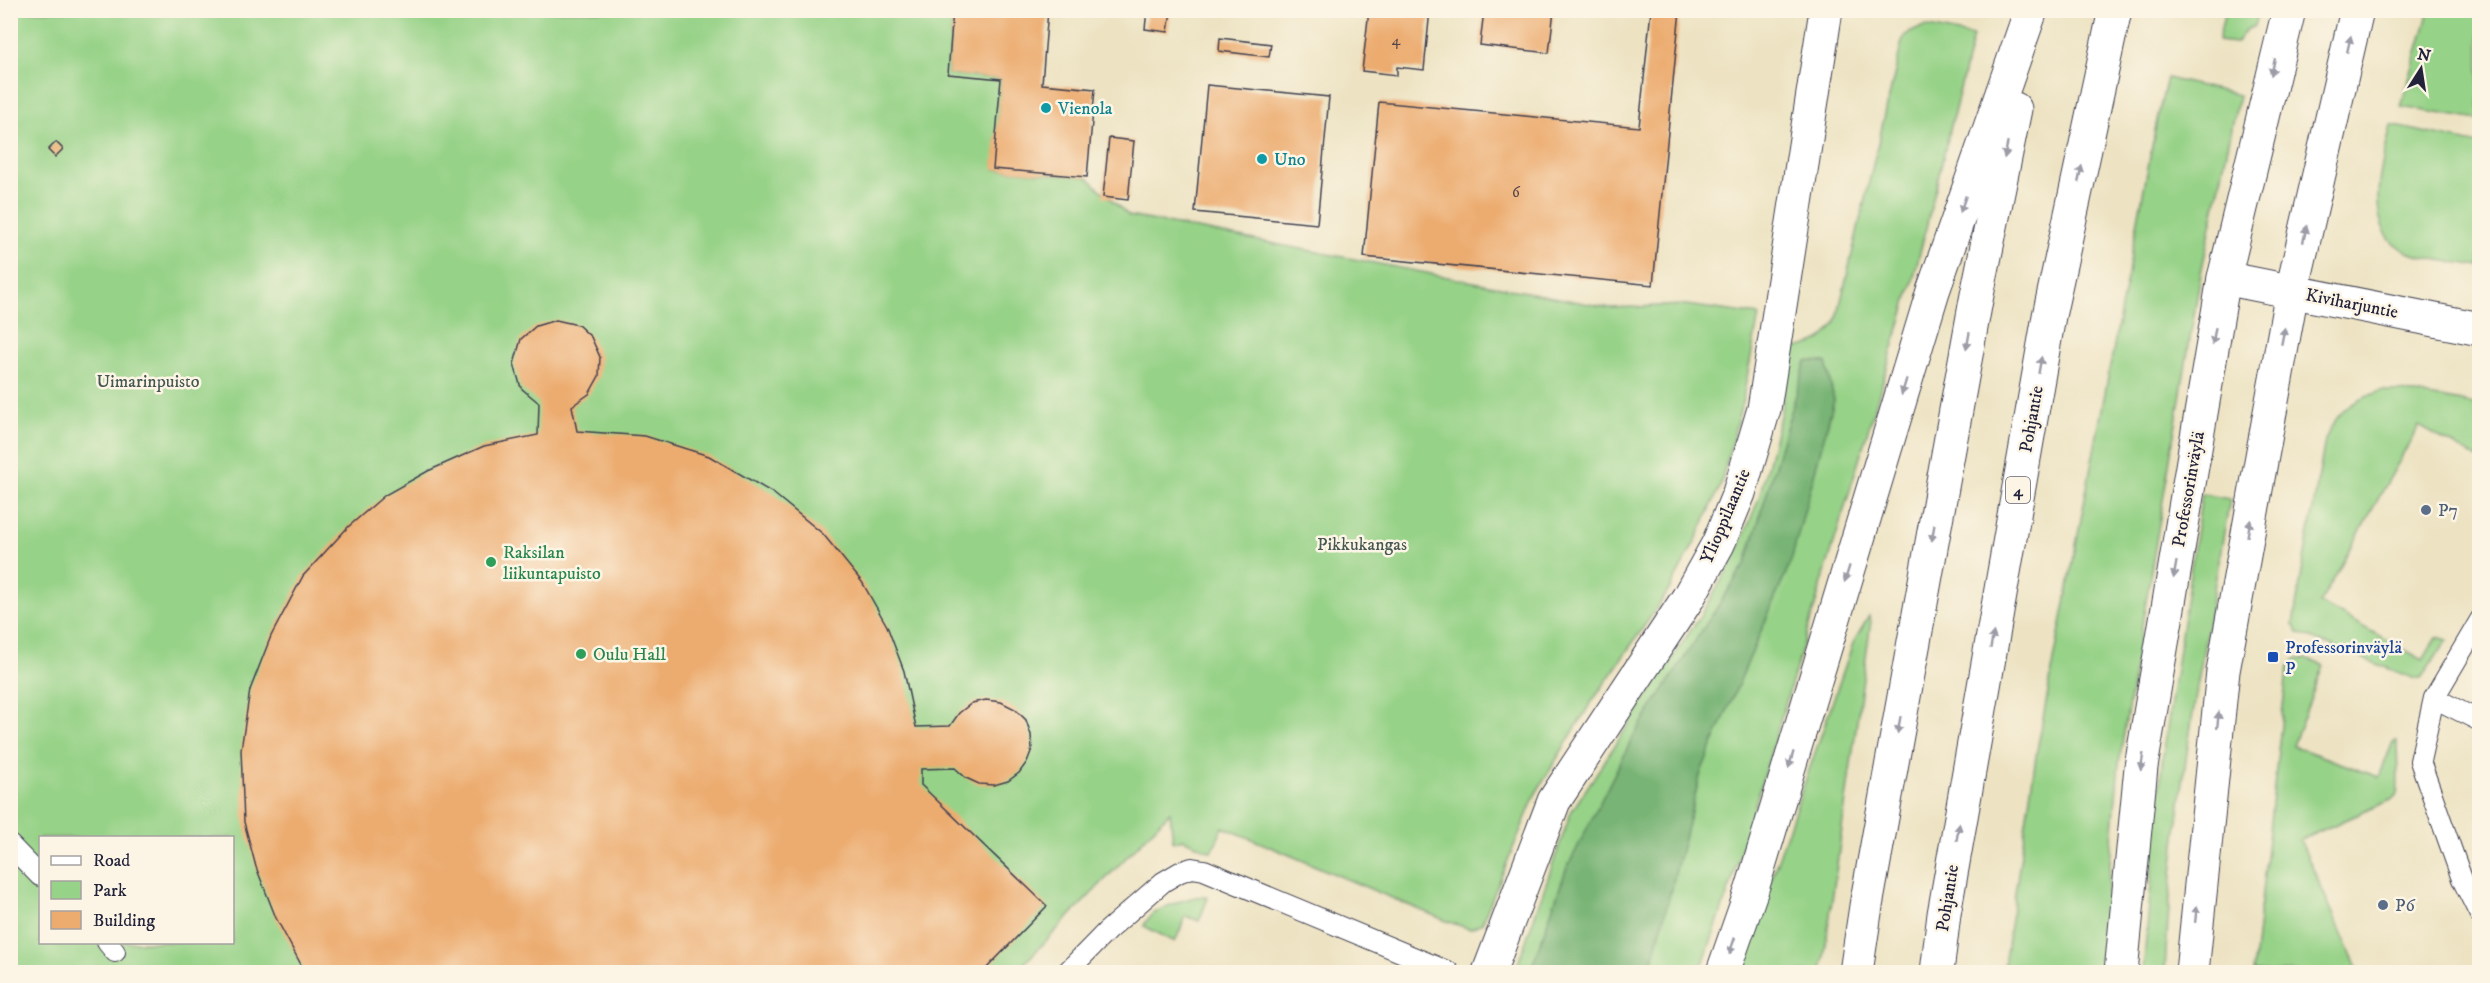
<svg xmlns="http://www.w3.org/2000/svg" width="2490" height="983" viewBox="0 0 2490 983" font-family="'IM FELL DW Pica',serif">
<rect width="100%" height="100%" fill="#fcf5e5"/>
<filter id="ink" filterUnits="userSpaceOnUse"><feTurbulence type="fractalNoise" baseFrequency=".0167" numOctaves="2"/><feDisplacementMap in="SourceGraphic" scale="12" xChannelSelector="R" yChannelSelector="G"/><feConvolveMatrix kernelMatrix="1 2 1 2 8 2 1 2 1" color-interpolation-filters="sRGB"/></filter>
<filter id="wash" filterUnits="userSpaceOnUse"><feTurbulence type="fractalNoise" baseFrequency=".008" numOctaves="4" result="noise"/><feDisplacementMap in="SourceGraphic" scale="24" xChannelSelector="R" yChannelSelector="G"/><feGaussianBlur stdDeviation="1.35" result="paint"/><feColorMatrix in="noise" values="0 0 0 0 0 0 0 0 0 0 0 0 0 0 0 0 0 1.4 0 .05"/><feComposite in="paint" operator="in"/></filter>
<g filter="url(#wash)">
<rect width="100%" height="100%" fill="#ede3c3"/>
<!-- green -->
<path fill="#96d287" stroke="#5c7a61" stroke-width="1.5" fill-rule="evenodd" d="M 11,11 L 953,11 L 948,74 L 1001,79 L 994,169 L 1087,177 L 1129,216 L 1610,308 L 1686,305 L 1759,315 L 1742,403 L 1720,487 L 1697,538 L 1669,590 L 1587,709 L 1536,793 L 1482,923 L 1470,929 L 1449,922 L 1223,827 L 1212,852 L 1183,839 L 1173,842 L 1170,812 L 1016,972 L 11,972 ZM 40,838 L 232,838 L 232,942 L 40,942 Z
M 2225,11 L 2259,11 L 2255,26 L 2246,30 L 2236,43 L 2218,41 Z
M 2429,11 L 2479,11 L 2479,120 L 2401,107 Z
M 1924,26 L 1973,36 L 1913,281 L 1732,881 L 1700,972 L 1515,972 L 1571,812 L 1706,607 L 1737,553 L 1759,498 L 1781,412 L 1791,349 C 1814,344 1822,343 1836,322 L 1902,42 L 1905,35 Z
M 2167,78 L 2239,95 L 2201,273 L 2119,763 L 2100,972 L 2003,972 L 2037,750 L 2157,120 Z
M 2391,125 L 2479,144 L 2479,266 C 2459,262 2436,261 2416,255 C 2357,238 2382,168 2391,125 Z
M 2381,391 L 2400,391 L 2479,405 L 2479,459 L 2419,426 L 2320,603 L 2423,660 L 2437,637 L 2447,640 L 2421,679 L 2415,679 L 2298,633 L 2293,624 L 2325,440 C 2337,410 2352,401 2381,391 Z
M 2202,494 L 2230,499 C 2202,656 2172,813 2165,972 L 2143,972 L 2162,763 Z
M 1869,616 L 1871,621 L 1822,972 L 1739,972 L 1853,643 Z
M 2296,659 L 2305,659 L 2323,665 L 2293,746 L 2379,777 L 2393,742 L 2397,741 C 2397,750 2399,789 2397,793 C 2396,797 2394,797 2391,800 L 2300,840 L 2359,972 L 2253,972 L 2287,672 L 2291,663 Z
M 1203,896 L 1208,898 L 1199,921 L 1186,916 L 1175,942 L 1144,926 C 1149,909 1187,898 1203,896 Z"/>
<!-- forest -->
<path fill="#78b474" stroke="#4d6b58" stroke-width="1.5" d="M 1806,361 L 1826,362 L 1834,400 L 1791,561 L 1701,772 L 1650,972 L 1530,972 L 1566,870 L 1634,735 L 1746,563 Z"/>
<g id="blocks">
<!-- building -->
<path fill="#ecac70" d="M 953,10 L 1048,10 L 1042,84 L 1095,89 L 1087,177 L 993,169 L 1001,79 L 948,74 Z
M 1147,10 L 1171,11 L 1168,32 L 1145,29 Z
M 1369,10 L 1430,10 L 1424,70 L 1397,67 L 1397,75 L 1362,71 Z
M 1484,10 L 1554,10 L 1549,53 L 1480,45 Z
M 1651,10 L 1680,10 L 1653,285 L 1364,257 L 1379,102 L 1639,127 Z
M 1220,38 L 1271,44 L 1269,57 L 1219,51 Z
M 1207,85 L 1329,97 L 1317,224 L 1195,212 Z
M 1109,138 L 1134,141 L 1128,200 L 1103,197 Z
M 56,142 L 63,149 L 55,157 L 48,150 Z
M 556,320 L 578,325 L 591,337 L 600,357 L 599,376 L 589,394 L 572,406 L 577,431 L 645,436 L 709,456 L 773,493 L 823,534 L 862,582 L 887,626 L 904,671 L 916,727 L 950,726 L 959,713 L 972,703 L 986,700 L 1001,702 L 1015,709 L 1026,720 L 1031,735 L 1032,749 L 1027,762 L 1019,773 L 1008,781 L 994,785 L 979,784 L 966,778 L 955,768 L 921,769 L 921,785 L 1047,906 L 983,972 L 305,972 L 276,918 L 256,867 L 244,822 L 241,750 L 250,690 L 271,636 L 303,576 L 348,527 L 385,495 L 428,471 L 484,446 L 538,435 L 539,403 L 521,388 L 514,364 L 521,339 L 536,326 Z"/>
</g>
</g>
<g filter="url(#ink)">
<use href="#blocks" fill-opacity="0" stroke="#403f4f" stroke-width="1.5"/>
<g fill="none" stroke-linecap="round" stroke-linejoin="round">
<!-- service casing -->
<g stroke="#403f4f" stroke-width="22">
<path id="service" d="M 2480,620 L 2434,698 L 2420,761 L 2462,879 L 2480,915
M 2434,698 L 2480,721
M 10,845 L 40,876
M 107,942 L 115,952
M 1067,972 L 1107,931 L 1163,882 L 1180,872 L 1192,868 L 1204,870 L 1449,972"/>
</g>
<!-- minor casing -->
<g stroke="#403f4f" stroke-width="35">
<path id="minor" d="M 2224,278 L 2480,329
M 1489,972 L 1554,801 L 1688,598 L 1718,544 L 1739,493 L 1764,409 L 1826,10"/>
</g>
<!-- tertiary casing -->
<g stroke="#403f4f" stroke-width="35">
<path id="tertiary" d="M 2121,972 L 2141,767 L 2224,278 L 2289,10
M 2192,972 L 2223,671 L 2292,291 L 2357,10"/>
</g>
<!-- motorway casing -->
<g stroke="#403f4f" stroke-width="35">
<path id="motorway" d="M 1723,972 L 1752,889 L 1933,291 L 2031,10
M 1856,972 L 1866,906 L 1976,300 L 2015,109
M 1937,972 L 1944,914 L 2049,316 L 2115,10"/>
</g>
<!-- service -->
<use href="#service" stroke="#fff" stroke-width="20"/>
<!-- minor -->
<use href="#minor" stroke="#fff" stroke-width="33"/>
<!-- tertiary -->
<use href="#tertiary" stroke="#fff" stroke-width="33"/>
<!-- motorway -->
<use href="#motorway" stroke="#fff" stroke-width="33"/>
</g>
<!-- one-way arrows -->
<defs><path id="oneway-solid" d="M-6-.8H1V-3.2L6.5 0L1 3.2V.8H-6Z" transform="scale(1.5)"/></defs>
<g fill="#9c9ca7">
<use href="#oneway-solid" transform="translate(2349 44) rotate(-77)"/>
<use href="#oneway-solid" transform="translate(2273 67) rotate(103)"/>
<use href="#oneway-solid" transform="translate(2006 150) rotate(102)"/>
<use href="#oneway-solid" transform="translate(2080 174) rotate(-78)"/>
<use href="#oneway-solid" transform="translate(1963 204) rotate(109)"/>
<use href="#oneway-solid" transform="translate(2305 234) rotate(-77)"/>
<use href="#oneway-solid" transform="translate(2214 336) rotate(100)"/>
<use href="#oneway-solid" transform="translate(2283 336) rotate(-79)"/>
<use href="#oneway-solid" transform="translate(1968 341) rotate(100)"/>
<use href="#oneway-solid" transform="translate(2040 365) rotate(-80)"/>
<use href="#oneway-solid" transform="translate(1904 387) rotate(107)"/>
<use href="#oneway-solid" transform="translate(2249 528) rotate(-80)"/>
<use href="#oneway-solid" transform="translate(1933 533) rotate(100)"/>
<use href="#oneway-solid" transform="translate(2175 570) rotate(100)"/>
<use href="#oneway-solid" transform="translate(1847 574) rotate(107)"/>
<use href="#oneway-solid" transform="translate(1992 640) rotate(-80)"/>
<use href="#oneway-solid" transform="translate(2218 720) rotate(-84)"/>
<use href="#oneway-solid" transform="translate(1899 725) rotate(100)"/>
<use href="#oneway-solid" transform="translate(1791 760) rotate(107)"/>
<use href="#oneway-solid" transform="translate(2142 762) rotate(99)"/>
<use href="#oneway-solid" transform="translate(1958 832) rotate(-80)"/>
<use href="#oneway-solid" transform="translate(2196 914) rotate(-84)"/>
<use href="#oneway-solid" transform="translate(1732 946) rotate(109)"/>
</g>
</g>
<!-- markers -->
<g fill="#0f9aa8" stroke="#fcf5e5" stroke-width="2">
<circle cx="1046" cy="108" r="6"/>
<circle cx="1262" cy="159" r="6"/>
</g>
<g fill="#5c6f8a" stroke="#fcf5e5" stroke-width="2">
<circle cx="2426" cy="510" r="6"/>
<circle cx="2383" cy="905" r="6"/>
</g>
<g fill="#2e9e5b" stroke="#fcf5e5" stroke-width="2">
<circle cx="491" cy="562" r="6"/>
<circle cx="581" cy="654" r="6"/>
</g>
<rect fill="#1a4fb4" stroke="#fcf5e5" stroke-width="2" x="2267" y="651" width="12" height="12" rx="3"/>
<g text-anchor="middle" stroke-width="5" stroke-linejoin="round" paint-order="stroke">
<!-- number labels -->
<g font-size="15" fill="#544448">
<text x="1396" y="45">4</text>
<text x="1516" y="197">6</text>
</g>
<!-- shield labels -->
<rect fill="#fcf5e5" stroke="#63616e" stroke-width="1.5" x="2006" y="477" width="24" height="26" rx="4.5"/>
<g font-size="16" font-weight="bold" fill="#22223b">
<text x="2018" y="496">4</text>
</g>
<!-- culture labels -->
<g font-size="18" fill="#0d838f" stroke="#fcf5e5" text-anchor="start">
<text x="1058" y="114">Vienola</text>
<text x="1274" y="165">Uno</text>
</g>
<!-- street labels -->
<g font-size="18" fill="#22223b" stroke="#fcf5e5">
<text transform="translate(2352 303) rotate(11)" y="6">Kiviharjuntie</text>
<text transform="translate(2031 419) rotate(-80)" y="6">Pohjantie</text>
<text transform="translate(2188 489) rotate(-80)" y="6">Professorinväylä</text>
<text transform="translate(1725 516) rotate(-67)" y="6">Ylioppilaantie</text>
<text transform="translate(1947 898) rotate(-81)" y="6">Pohjantie</text>
</g>
<!-- park labels -->
<g font-size="18" fill="#455752" stroke="#fcf5e5">
<text x="148" y="387">Uimarinpuisto</text>
<text x="1362" y="550">Pikkukangas</text>
</g>
<!-- service labels -->
<g font-size="18" fill="#4e5e75" stroke="#fcf5e5" text-anchor="start">
<text x="2438" y="516">P7</text>
<text x="2395" y="911">P6</text>
</g>
<!-- leisure labels -->
<g font-size="18" fill="#27864d" stroke="#fcf5e5" text-anchor="start">
<text x="503" y="558">Raksilan<tspan x="503" dy="21">liikuntapuisto</tspan></text>
<text x="593" y="660">Oulu Hall</text>
</g>
<!-- transit labels -->
<g font-size="18" fill="#164399" stroke="#fcf5e5" text-anchor="start">
<text x="2285" y="653">Professorinväylä<tspan x="2285" dy="21">P</tspan></text>
</g>
</g>
<!-- margin -->
<rect width="2490" height="983" fill="none" stroke="#fcf5e5" stroke-width="36"/>
<!-- legend -->
<rect x="39" y="836" width="195" height="108" fill="#fcf5e5" stroke="#a5a1a1" stroke-width="1.5"/>
<rect x="51" y="856" width="30" height="9" fill="#ffffff" stroke="#a5a1a1" stroke-width="1.5"/>
<text x="93" y="866" font-size="18" fill="#22223b">Road</text>
<rect x="51" y="881" width="30" height="18" fill="#96d287" stroke="#a5a1a1" stroke-width="1.5"/>
<text x="93" y="896" font-size="18" fill="#22223b">Park</text>
<rect x="51" y="911" width="30" height="18" fill="#ecac70" stroke="#a5a1a1" stroke-width="1.5"/>
<text x="93" y="926" font-size="18" fill="#22223b">Building</text>
<!-- north arrow -->
<g transform="translate(2421 69) rotate(12)" stroke="#fcf5e5" stroke-width="4.5" paint-order="stroke">
<path d="M0-4.5L10 22L0 15L-10 22Z" fill="#22223b"/>
<text y="-9" font-size="16" font-weight="bold" text-anchor="middle" fill="#22223b">N</text>
</g>
</svg>
